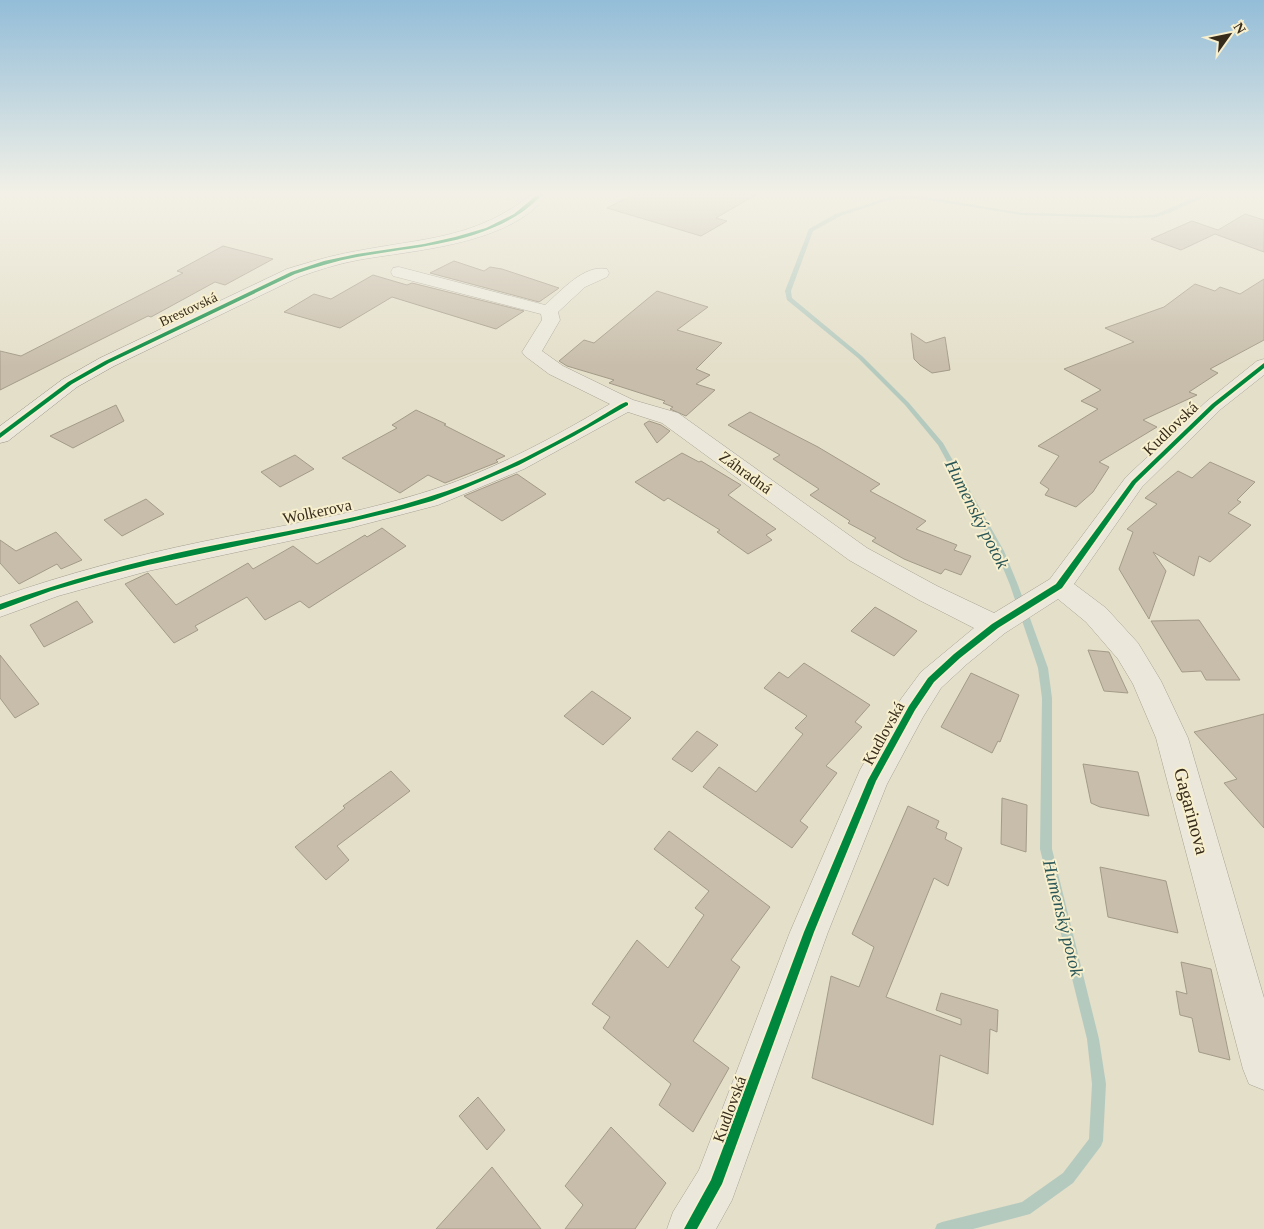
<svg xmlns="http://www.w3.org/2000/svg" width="1264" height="1229" viewBox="0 0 1264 1229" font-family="'Times New Roman',serif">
<rect width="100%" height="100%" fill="#e4dfc9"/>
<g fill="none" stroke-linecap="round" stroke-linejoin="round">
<!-- stream -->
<path fill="#b5cabf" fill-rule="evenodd" d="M 1204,194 L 1210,194 L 1171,212 L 1156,217 L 1132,218 L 1022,215 L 930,200 L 905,198 L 891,199 L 840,216 L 813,231 L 791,291 L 792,298 L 862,356 L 909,403 L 943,443 L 1004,551 L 1018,585 L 1048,668 L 1052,698 L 1052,849 L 1099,1039 L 1106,1084 L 1103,1141 L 1101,1146 L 1073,1183 L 1030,1214 L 973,1229 L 935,1229 L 937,1224 L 942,1222 L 1022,1202 L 1063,1173 L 1089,1139 L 1092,1084 L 1087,1039 L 1040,849 L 1042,698 L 1038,668 L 1010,585 L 996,551 L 938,445 L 905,405 L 858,358 L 787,300 L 785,291 L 809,229 L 836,214 L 891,197 L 905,196 L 930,198 L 1022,213 L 1132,216 L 1154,215 Z"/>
</g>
<!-- building -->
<path fill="#c8bdaa" stroke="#a49a88" d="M 635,194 L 757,194 L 716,218 L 727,221 L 701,236 L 607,208 Z
M 1245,214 L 1264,220 L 1264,252 L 1215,234 L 1181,250 L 1151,239 L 1192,221 L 1218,230 Z
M 223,246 L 273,259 L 225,285 L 215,282 L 151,317 L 148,316 L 0,390 L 0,351 L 21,356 L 183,273 L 177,271 Z
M 454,261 L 484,271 L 490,267 L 502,269 L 559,288 L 539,302 L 430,273 Z
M 373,275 L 407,285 L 412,283 L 524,311 L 496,329 L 392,297 L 340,328 L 284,312 L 314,294 L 331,299 Z
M 1264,279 L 1264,340 L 1210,369 L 1218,373 L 1189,392 L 1197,395 L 1143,420 L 1157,427 L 1099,462 L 1109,467 L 1093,492 L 1076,507 L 1045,495 L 1049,489 L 1040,483 L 1059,456 L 1038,446 L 1098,409 L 1081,401 L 1101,390 L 1064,369 L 1134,342 L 1105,328 L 1164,307 L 1195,284 L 1215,291 L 1220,287 L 1240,294 Z
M 657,291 L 708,307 L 677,330 L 722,343 L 696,369 L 710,375 L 696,384 L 715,390 L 686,416 L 670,409 L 673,407 L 663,403 L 665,401 L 609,383 L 614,380 L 567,366 L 559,361 L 584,340 L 594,343 Z
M 911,333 L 926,343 L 945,337 L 950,370 L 932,373 L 920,365 L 914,359 Z
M 116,405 L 124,421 L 73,448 L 50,436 Z
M 416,410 L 446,424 L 444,425 L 505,456 L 496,460 L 498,462 L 445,483 L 428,475 L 400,493 L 342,458 L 397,428 L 392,425 Z
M 750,412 L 818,447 L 880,484 L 870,491 L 926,521 L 916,529 L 957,545 L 954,550 L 971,556 L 961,575 L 945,569 L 941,574 L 904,559 L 872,541 L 876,538 L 848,523 L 850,521 L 810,495 L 819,489 L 773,459 L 780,455 L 728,425 Z
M 649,421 L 661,425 L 670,431 L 657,443 L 644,424 Z
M 682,453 L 699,462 L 701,461 L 741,485 L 728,495 L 776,529 L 766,535 L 772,540 L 748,554 L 717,532 L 720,530 L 668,498 L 664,501 L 635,482 Z
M 295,455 L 314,469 L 280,487 L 261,472 Z
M 1210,462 L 1255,482 L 1237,500 L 1241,502 L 1228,513 L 1251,525 L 1210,562 L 1199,556 L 1194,576 L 1153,552 L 1166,571 L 1149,619 L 1119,569 L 1133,532 L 1127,529 L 1157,504 L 1145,498 L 1163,483 L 1178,471 L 1192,478 Z
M 517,474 L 546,494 L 502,521 L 464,496 Z
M 146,499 L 164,514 L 122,536 L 104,520 Z
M 382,528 L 406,546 L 309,608 L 300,601 L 265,620 L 247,597 L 195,626 L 198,630 L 174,643 L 125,584 L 148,573 L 176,605 L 248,563 L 253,569 L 293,546 L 317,564 L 365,535 L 367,537 Z
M 56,532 L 82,560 L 61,569 L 57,564 L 19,584 L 0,563 L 0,540 L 16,551 Z
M 77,601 L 93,622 L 44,647 L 30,625 Z
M 875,607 L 917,631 L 894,656 L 851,631 Z
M 1199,620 L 1218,648 L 1240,680 L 1206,680 L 1201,671 L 1182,672 L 1151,621 Z
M 1088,650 L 1109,652 L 1128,693 L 1104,691 Z
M 0,655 L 39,704 L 15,718 L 0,698 Z
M 804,663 L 870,705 L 855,722 L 862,727 L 826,766 L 837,773 L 800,821 L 808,827 L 792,848 L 703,787 L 719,767 L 756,792 L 803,734 L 795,728 L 807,716 L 764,688 L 779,672 L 788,678 Z
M 971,673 L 1019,695 L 1000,742 L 998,741 L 992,753 L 941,727 Z
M 592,691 L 631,718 L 603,745 L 564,716 Z
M 1264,714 L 1264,828 L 1224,783 L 1237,779 L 1194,732 Z
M 697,731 L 718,745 L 692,772 L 672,759 Z
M 1083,764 L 1138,772 L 1149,816 L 1100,807 L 1091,803 Z
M 391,771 L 410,791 L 337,846 L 349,860 L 326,880 L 295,847 L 345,808 L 343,806 Z
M 1002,798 L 1027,805 L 1026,852 L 1001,844 Z
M 908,806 L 939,821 L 936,828 L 947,833 L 945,839 L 962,848 L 948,886 L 934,878 L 886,997 L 961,1025 L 961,1019 L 936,1010 L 941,993 L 998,1010 L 997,1032 L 990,1029 L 988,1074 L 940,1055 L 933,1125 L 812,1078 L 831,976 L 859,987 L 874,947 L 852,934 Z
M 669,831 L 770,907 L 731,960 L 740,967 L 693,1041 L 729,1068 L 693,1132 L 659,1105 L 671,1084 L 603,1028 L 610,1017 L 592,1004 L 637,940 L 668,968 L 704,915 L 695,908 L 709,891 L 654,849 Z
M 1100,867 L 1166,881 L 1178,933 L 1108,917 Z
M 1181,962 L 1211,969 L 1230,1060 L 1199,1052 L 1192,1018 L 1180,1015 L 1176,991 L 1187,994 Z
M 478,1097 L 505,1130 L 487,1150 L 459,1116 Z
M 611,1127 L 666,1183 L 635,1229 L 565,1229 L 583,1205 L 565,1186 Z
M 492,1167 L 541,1229 L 436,1229 Z"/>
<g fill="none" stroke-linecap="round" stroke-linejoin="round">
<!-- street casing -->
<g stroke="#a8a293" stroke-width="1">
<path id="street" d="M 399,267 L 545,305 C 561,291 584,264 607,269 L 609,273 L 607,277 L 585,287 L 558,312 L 560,320 L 542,351 L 563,366 L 633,400 L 678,413 L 867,548 L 937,586 L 994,613 L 1050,579 L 1126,477 L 1207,401 L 1257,361 L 1264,359 L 1264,375 L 1221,409 L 1142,487 L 1074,584 L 1106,608 L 1138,643 L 1161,681 L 1188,738 L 1264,998 L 1264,1090 L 1249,1084 L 1243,1069 L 1156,738 L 1133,684 L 1118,659 L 1086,622 L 1058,599 L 1005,633 L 967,664 L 941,688 L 923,717 L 887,784 L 828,932 L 732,1200 L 716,1229 L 667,1229 L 673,1212 L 699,1170 L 790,932 L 860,770 L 901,699 L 921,672 L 974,628 L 919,600 L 849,560 L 662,423 L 628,412 L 524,469 L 438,505 L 350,528 L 148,571 L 58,596 L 0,617 L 0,597 C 66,574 133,556 201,542 C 273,527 348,516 419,494 C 486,474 550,440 610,404 L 549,374 L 525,356 L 522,352 L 542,320 L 541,314 L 393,276 L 391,272 L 393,268 Z"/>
</g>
<!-- secondary casing -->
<g stroke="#989283" stroke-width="1">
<path id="secondary" d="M 532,194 L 548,194 C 511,245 414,250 358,260 C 337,264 318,270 299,277 L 114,366 L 77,387 L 8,441 L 0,443 L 0,426 L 63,379 L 100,358 L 287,269 C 310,262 333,255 357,251 C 424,238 476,239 532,194 Z"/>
</g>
<!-- street -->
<use href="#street" fill="#ebe8db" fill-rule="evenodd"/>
<!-- secondary -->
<use href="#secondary" fill="#ebe8db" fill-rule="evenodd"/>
<!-- cycleway casing -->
<g stroke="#f7efcd" stroke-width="3">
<path id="cycleway" d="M 538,194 L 543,194 C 535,202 526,210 516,216 C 468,245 411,247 357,257 C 336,261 315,267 295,274 L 109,363 L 72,384 L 0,438 L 0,433 L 68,382 L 105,361 L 291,272 L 324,261 L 357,254 L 424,244 L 455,237 L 486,228 L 514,214 Z
M 1264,363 L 1264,368 L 1216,406 L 1136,483 L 1062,588 L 998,628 L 960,658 L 934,682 L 915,710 L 876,781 L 814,932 L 722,1184 L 697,1229 L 684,1229 L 711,1180 L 804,932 L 868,780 L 909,706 L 928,678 L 954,654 L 992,624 L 1056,584 L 1132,481 L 1212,404 Z
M 626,402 L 628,403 L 628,405 L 574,436 L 519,465 L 461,490 L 432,501 L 400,510 L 350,522 L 148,565 L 99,577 L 51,591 L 0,610 L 0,604 C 66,581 132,562 200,548 C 275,533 352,521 425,498 C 476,483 524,459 570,434 C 581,428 592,422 603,415 C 610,411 618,405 626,402 Z"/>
</g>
<!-- cycleway -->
<use href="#cycleway" fill="#00873e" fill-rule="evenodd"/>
</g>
<!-- sky -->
<linearGradient id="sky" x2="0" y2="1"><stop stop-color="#93bdd8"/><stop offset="0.53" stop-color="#f3f1e7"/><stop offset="1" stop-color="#f3f1e7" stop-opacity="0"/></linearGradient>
<rect width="1264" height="366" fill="url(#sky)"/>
<g text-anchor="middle" stroke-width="4" stroke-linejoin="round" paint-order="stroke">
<!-- far-street labels -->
<g font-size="14" fill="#372b1b" stroke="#f7efcd">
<text transform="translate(188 309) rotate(-25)" y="5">Brestovská</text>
</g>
<!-- street labels -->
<g font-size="16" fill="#372b1b" stroke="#f7efcd">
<text transform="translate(1170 428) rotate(-44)" y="6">Kudlovská</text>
<text transform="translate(746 472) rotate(36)" y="6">Záhradná</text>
<text transform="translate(317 511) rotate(-12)" y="6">Wolkerova</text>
<text transform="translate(883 733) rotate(-61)" y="6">Kudlovská</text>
<text transform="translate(729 1109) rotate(-70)" y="6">Kudlovská</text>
</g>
<!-- water labels -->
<g font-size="18" font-style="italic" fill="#295557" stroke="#f7efcd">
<text transform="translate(977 514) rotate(63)" y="6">Humenský potok</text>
<text transform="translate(1063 918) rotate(76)" y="6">Humenský potok</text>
</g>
<!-- near-street labels -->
<g font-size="19" fill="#372b1b" stroke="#f7efcd">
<text transform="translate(1192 811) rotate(75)" y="7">Gagarinova</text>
</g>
</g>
<!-- north arrow -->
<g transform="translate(1229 35) rotate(57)" stroke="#f7efcd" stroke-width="4" paint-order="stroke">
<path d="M0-4L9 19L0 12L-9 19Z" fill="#372b1b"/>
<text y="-8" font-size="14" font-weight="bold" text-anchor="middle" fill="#372b1b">N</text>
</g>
</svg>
